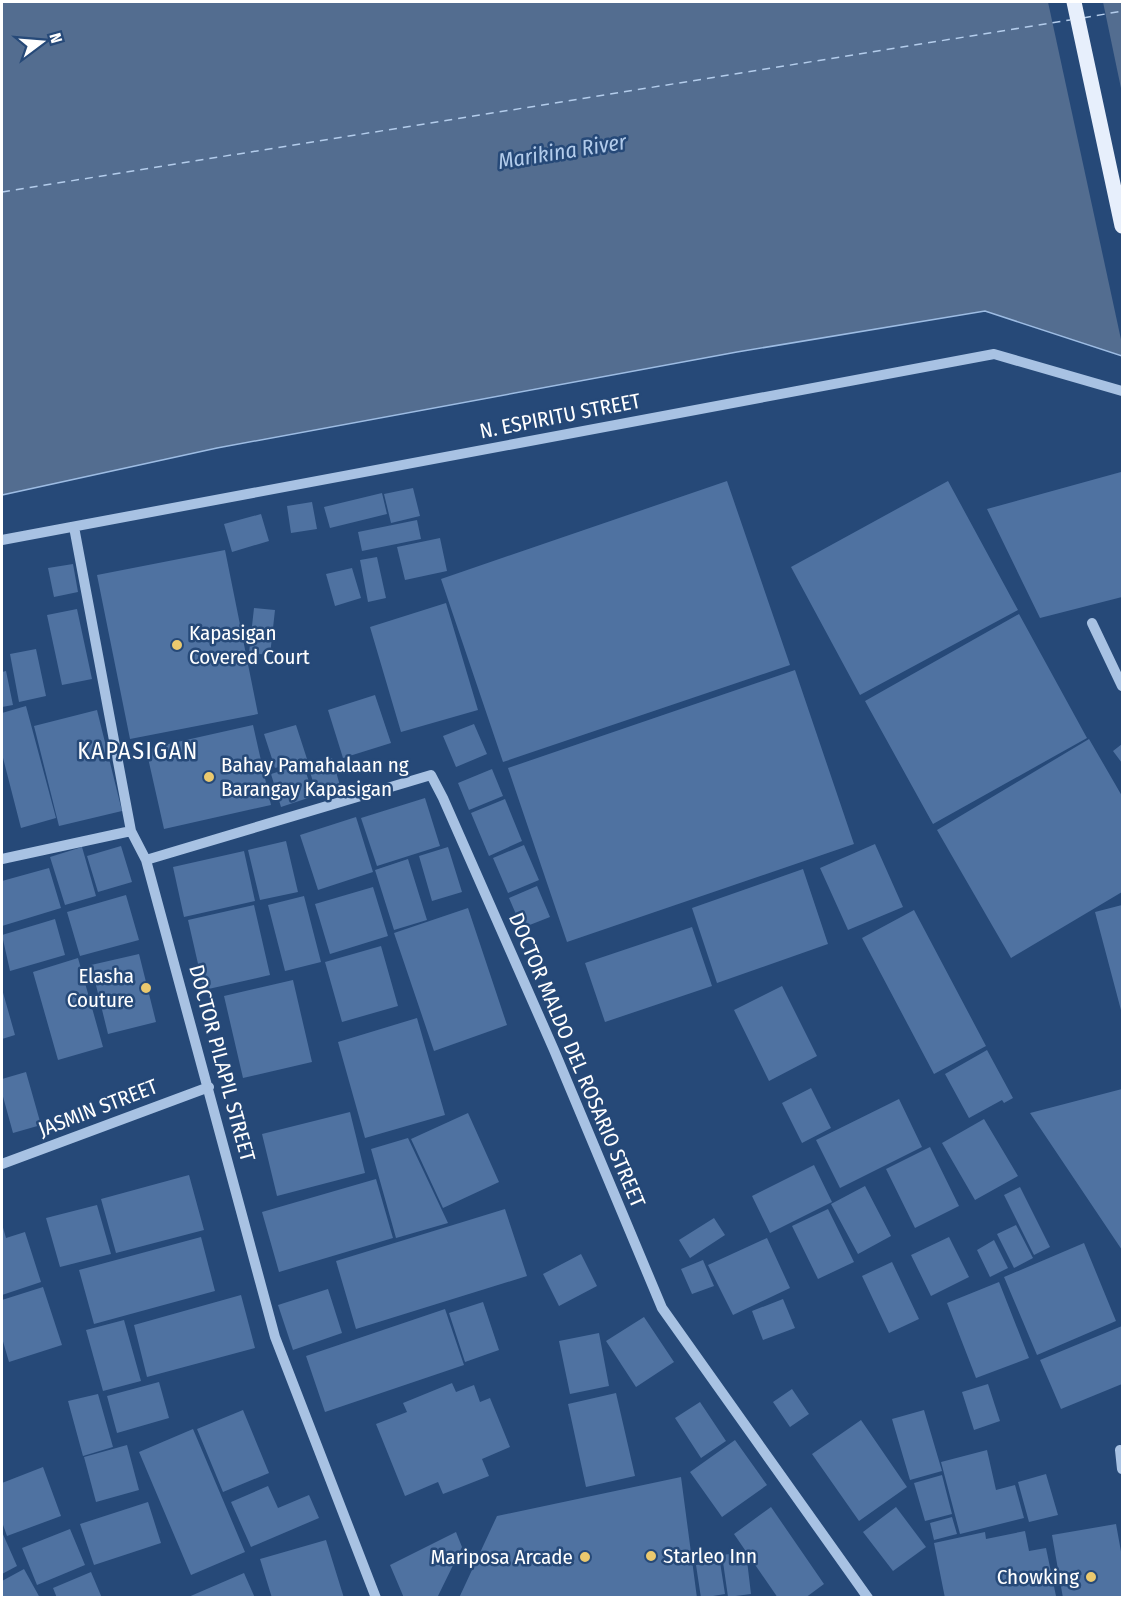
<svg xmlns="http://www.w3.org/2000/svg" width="1124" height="1599" viewBox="0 0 1124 1599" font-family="'Fira Sans Condensed',sans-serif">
<rect width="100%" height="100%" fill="#264978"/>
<!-- water -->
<path fill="#536d90" stroke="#9dbce3" stroke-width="1.5" d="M 2,2 L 1122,2 L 1122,356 L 985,311 L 737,352 L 217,448 L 2,495 Z"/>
<!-- pier -->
<path fill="#264978" d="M 1048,2 L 1103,2 L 1122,93 L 1122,344 Z"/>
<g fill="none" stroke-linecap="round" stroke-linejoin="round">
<!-- ferry -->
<path stroke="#b3cceb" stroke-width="1.5" stroke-dasharray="8 6" stroke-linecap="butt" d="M 1083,18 L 1122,11
M 2,192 L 1070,20"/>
</g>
<!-- building -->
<path fill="#4f72a1" d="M 1121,472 L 1122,597 L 1040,618 L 987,509 Z
M 727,481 L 790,665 L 503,762 L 441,579 Z
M 948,481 L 1018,610 L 860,695 L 791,567 Z
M 413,488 L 420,516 L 391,523 L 384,494 Z
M 382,493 L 387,514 L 330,528 L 324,507 Z
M 312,502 L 317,529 L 291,533 L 287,506 Z
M 261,514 L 269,541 L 232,552 L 224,524 Z
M 417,520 L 421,539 L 362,551 L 358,532 Z
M 440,538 L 447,571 L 405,580 L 397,547 Z
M 225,550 L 258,714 L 130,739 L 97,575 Z
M 377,557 L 386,598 L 368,602 L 360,560 Z
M 73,564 L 78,592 L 54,597 L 48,568 Z
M 352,568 L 361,598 L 335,606 L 326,574 Z
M 446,603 L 478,710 L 401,732 L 370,627 Z
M 254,608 L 275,610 L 270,655 L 249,653 Z
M 77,609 L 92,679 L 62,685 L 47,615 Z
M 1019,614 L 1087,738 L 933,824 L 865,701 Z
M 36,649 L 46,696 L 19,702 L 10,654 Z
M 795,670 L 854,844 L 567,942 L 508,768 Z
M 6,671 L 13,705 L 2,707 L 2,672 Z
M 375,695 L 391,743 L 343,758 L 328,710 Z
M 26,706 L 56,818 L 21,828 L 2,754 L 2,713 Z
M 97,710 L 122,811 L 59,826 L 34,726 Z
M 474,724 L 487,754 L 456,767 L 443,736 Z
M 253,725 L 271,805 L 164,829 L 146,749 Z
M 296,725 L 307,759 L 275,768 L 264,734 Z
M 1089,739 L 1122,796 L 1122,892 L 1011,958 L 937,830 Z
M 1122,744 L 1122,763 L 1113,751 Z
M 332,758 L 341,789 L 318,797 L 308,766 Z
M 303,764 L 314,796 L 281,807 L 271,774 Z
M 492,769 L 503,796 L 469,810 L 458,783 Z
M 425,798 L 440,846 L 377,866 L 361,818 Z
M 505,799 L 522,841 L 489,856 L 471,813 Z
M 356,817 L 373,872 L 318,890 L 300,835 Z
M 286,841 L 298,892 L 260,900 L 248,850 Z
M 875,844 L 903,907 L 848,930 L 820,868 Z
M 524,845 L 539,880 L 508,893 L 493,858 Z
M 121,846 L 132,882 L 98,892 L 87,856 Z
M 82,847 L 96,896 L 65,905 L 50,857 Z
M 448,847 L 462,892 L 432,901 L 419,856 Z
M 244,851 L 255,901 L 184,917 L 173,867 Z
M 408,859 L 427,920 L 394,930 L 375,870 Z
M 49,868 L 61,908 L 2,926 L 2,881 Z
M 803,869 L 828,944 L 717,983 L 692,908 Z
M 537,886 L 550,917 L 522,928 L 509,898 Z
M 373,887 L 388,936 L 330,954 L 315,904 Z
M 126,895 L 139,940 L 80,956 L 67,912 Z
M 304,896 L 321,962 L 285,971 L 268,905 Z
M 254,905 L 270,975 L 204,990 L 188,920 Z
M 1122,905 L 1122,1014 L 1095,912 Z
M 468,908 L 507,1025 L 434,1051 L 394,933 Z
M 914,910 L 986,1046 L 934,1074 L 862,938 Z
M 55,919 L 65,955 L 10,971 L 2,935 Z
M 692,927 L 712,986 L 605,1022 L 585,963 Z
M 381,946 L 398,1006 L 342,1022 L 325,962 Z
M 139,954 L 156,1022 L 108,1034 L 91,965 Z
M 78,958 L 103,1047 L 58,1060 L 33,972 Z
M 293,980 L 312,1062 L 243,1078 L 224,996 Z
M 782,986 L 817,1056 L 769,1081 L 734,1010 Z
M 2,989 L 15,1035 L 2,1039 Z
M 417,1018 L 445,1115 L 365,1138 L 338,1042 Z
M 987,1050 L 1013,1098 L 1004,1103 L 1002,1100 L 969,1118 L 945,1074 Z
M 26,1072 L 41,1125 L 13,1133 L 2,1093 L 2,1079 Z
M 811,1088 L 831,1128 L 802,1143 L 782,1103 Z
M 1122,1089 L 1122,1250 L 1030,1113 Z
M 899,1099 L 922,1147 L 840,1188 L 816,1140 Z
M 350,1112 L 365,1173 L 277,1196 L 262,1134 Z
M 468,1113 L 499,1182 L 443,1208 L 411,1139 Z
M 984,1119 L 1018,1176 L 975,1200 L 942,1143 Z
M 408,1138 L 448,1223 L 396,1238 L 371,1149 Z
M 930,1147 L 959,1206 L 915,1228 L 886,1169 Z
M 814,1165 L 832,1202 L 770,1233 L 752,1196 Z
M 189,1175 L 204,1230 L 116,1253 L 101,1199 Z
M 376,1179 L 393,1238 L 279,1272 L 262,1212 Z
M 865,1186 L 891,1236 L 858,1254 L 831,1204 Z
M 1020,1187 L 1050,1247 L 1034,1255 L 1004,1195 Z
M 97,1205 L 111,1254 L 60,1267 L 46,1218 Z
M 505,1209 L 527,1276 L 356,1329 L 336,1261 Z
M 828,1209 L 854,1262 L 818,1279 L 792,1226 Z
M 714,1218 L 725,1235 L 690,1258 L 679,1240 Z
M 2,1224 L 6,1238 L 25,1232 L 41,1282 L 2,1295 Z
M 1016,1225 L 1033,1258 L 1014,1268 L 997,1234 Z
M 201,1237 L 215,1291 L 94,1324 L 79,1270 Z
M 949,1237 L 969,1277 L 931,1296 L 911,1255 Z
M 767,1238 L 790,1288 L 733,1315 L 708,1265 Z
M 994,1240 L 1008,1268 L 990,1277 L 977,1250 Z
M 1084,1243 L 1116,1321 L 1037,1355 L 1004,1277 Z
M 581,1254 L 597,1286 L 559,1306 L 543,1274 Z
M 703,1260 L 714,1286 L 692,1294 L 681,1269 Z
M 892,1262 L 919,1319 L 889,1333 L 862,1276 Z
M 999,1282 L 1029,1358 L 976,1378 L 947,1303 Z
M 43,1287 L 62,1345 L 9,1362 L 2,1338 L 2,1300 Z
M 328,1289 L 342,1333 L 293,1350 L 278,1305 Z
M 241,1295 L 255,1348 L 147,1377 L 134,1325 Z
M 783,1299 L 795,1328 L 763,1340 L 752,1311 Z
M 483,1302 L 499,1350 L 465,1362 L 449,1313 Z
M 445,1309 L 464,1365 L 325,1412 L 306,1356 Z
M 644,1317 L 674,1362 L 636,1387 L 606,1341 Z
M 124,1320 L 141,1381 L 103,1391 L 86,1330 Z
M 1122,1326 L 1122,1384 L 1061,1409 L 1040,1360 Z
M 599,1333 L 609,1386 L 570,1394 L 559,1341 Z
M 159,1382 L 169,1418 L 117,1433 L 107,1396 Z
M 452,1383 L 456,1392 L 474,1385 L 480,1402 L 490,1398 L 510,1447 L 482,1459 L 489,1476 L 443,1494 L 438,1482 L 405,1496 L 376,1424 L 407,1412 L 403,1403 Z
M 988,1384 L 1000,1421 L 974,1430 L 962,1392 Z
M 792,1389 L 809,1414 L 790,1427 L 773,1402 Z
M 616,1393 L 635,1476 L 586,1487 L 568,1404 Z
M 98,1394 L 113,1447 L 83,1456 L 68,1401 Z
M 700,1402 L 726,1441 L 701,1458 L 675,1418 Z
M 243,1410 L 269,1473 L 223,1492 L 197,1429 Z
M 924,1410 L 942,1471 L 910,1480 L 892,1419 Z
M 861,1420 L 907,1487 L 859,1521 L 812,1454 Z
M 193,1429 L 245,1552 L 191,1575 L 139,1452 Z
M 735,1440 L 767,1485 L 722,1517 L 690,1472 Z
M 127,1445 L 139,1490 L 96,1502 L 84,1457 Z
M 987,1450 L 996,1490 L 1015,1485 L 1024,1518 L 960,1534 L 941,1462 Z
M 43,1467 L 61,1516 L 7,1536 L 2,1522 L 2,1483 Z
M 1046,1474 L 1058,1515 L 1029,1522 L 1018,1482 Z
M 942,1475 L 952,1514 L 925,1521 L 914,1483 Z
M 681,1477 L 697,1598 L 459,1598 L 497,1516 Z
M 268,1486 L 278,1508 L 309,1495 L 319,1518 L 251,1547 L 231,1502 Z
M 148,1502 L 161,1543 L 94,1565 L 80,1524 Z
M 771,1507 L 824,1584 L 805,1598 L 778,1598 L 734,1534 Z
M 896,1507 L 926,1547 L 893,1571 L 863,1532 Z
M 952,1517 L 957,1534 L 934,1540 L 930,1523 Z
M 1116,1524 L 1122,1557 L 1122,1598 L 1063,1598 L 1052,1535 Z
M 70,1529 L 85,1565 L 37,1585 L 22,1548 Z
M 1025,1531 L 1029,1551 L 1046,1548 L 1056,1596 L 945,1598 L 934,1543 L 985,1532 L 986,1539 Z
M 2,1532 L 17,1566 L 2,1574 Z
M 456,1532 L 462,1547 L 437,1598 L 404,1598 L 390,1565 Z
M 326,1540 L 344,1598 L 272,1598 L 260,1559 Z
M 746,1552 L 751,1594 L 728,1597 L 722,1555 Z
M 720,1562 L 725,1594 L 701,1598 L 696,1565 Z
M 24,1569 L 40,1598 L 2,1598 L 2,1581 Z
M 91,1572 L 102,1598 L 57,1598 L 53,1588 Z
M 244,1573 L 255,1598 L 186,1598 Z"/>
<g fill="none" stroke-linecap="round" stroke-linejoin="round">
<!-- minor -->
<path stroke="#a8c2e3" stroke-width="10" d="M 74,527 L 131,831 L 146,860 L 275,1337 L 376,1598
M 2,540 L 994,354 L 1122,391
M 1092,623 L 1122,686
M 2,859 L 131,831
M 146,860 L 431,775 L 443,798 L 554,1050 L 662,1308 L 868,1598
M 2,1164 L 209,1087
M 1120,1450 L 1122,1469"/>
<!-- major -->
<path stroke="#e7effc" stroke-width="15" d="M 1074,2 L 1122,226"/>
</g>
<!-- markers -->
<g fill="#ebc96e" stroke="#264978" stroke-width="2">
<circle cx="177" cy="645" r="6"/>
<circle cx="209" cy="777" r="6"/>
<circle cx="146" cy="988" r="6"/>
<circle cx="651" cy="1556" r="6"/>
<circle cx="585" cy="1557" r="6"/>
<circle cx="1091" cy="1577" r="6"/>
</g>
<g text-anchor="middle" stroke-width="5" stroke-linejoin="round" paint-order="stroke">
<!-- street labels -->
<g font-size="21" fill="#fff" stroke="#264978">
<text transform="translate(560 416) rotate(-11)" y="7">N. ESPIRITU STREET</text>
<text transform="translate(577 1060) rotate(67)" y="7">DOCTOR MALDO DEL ROSARIO STREET</text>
<text transform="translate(222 1063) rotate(75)" y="7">DOCTOR PILAPIL STREET</text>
<text transform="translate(98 1108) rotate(-21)" y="7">JASMIN STREET</text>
</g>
<!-- poi labels -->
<g font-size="21" fill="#fff" stroke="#264978" text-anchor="start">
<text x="189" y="640">Kapasigan<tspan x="189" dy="24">Covered Court</tspan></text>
<text x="221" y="772">Bahay Pamahalaan ng<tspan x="221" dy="24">Barangay Kapasigan</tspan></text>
<text x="134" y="983" text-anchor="end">Elasha<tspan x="134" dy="24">Couture</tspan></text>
<text x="663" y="1563">Starleo Inn</text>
<text x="573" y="1564" text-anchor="end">Mariposa Arcade</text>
<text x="1079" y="1584" text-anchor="end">Chowking</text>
</g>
<!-- water labels -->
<g font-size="22" font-style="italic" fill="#b3cceb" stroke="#264978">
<text transform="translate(562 151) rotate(-9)" y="8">Marikina River</text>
</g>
<!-- quarter labels -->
<g font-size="24" letter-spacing="1.5" fill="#fff" stroke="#264978">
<text x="138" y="759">KAPASIGAN</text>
</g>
</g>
<!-- border -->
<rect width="1124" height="1599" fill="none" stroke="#ffffff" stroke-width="6"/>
<!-- north arrow -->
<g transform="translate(42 42) rotate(74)" stroke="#264978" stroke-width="4.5" paint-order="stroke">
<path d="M0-4.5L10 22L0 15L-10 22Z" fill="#ffffff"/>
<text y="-9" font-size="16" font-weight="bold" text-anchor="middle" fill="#ffffff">N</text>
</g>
</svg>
